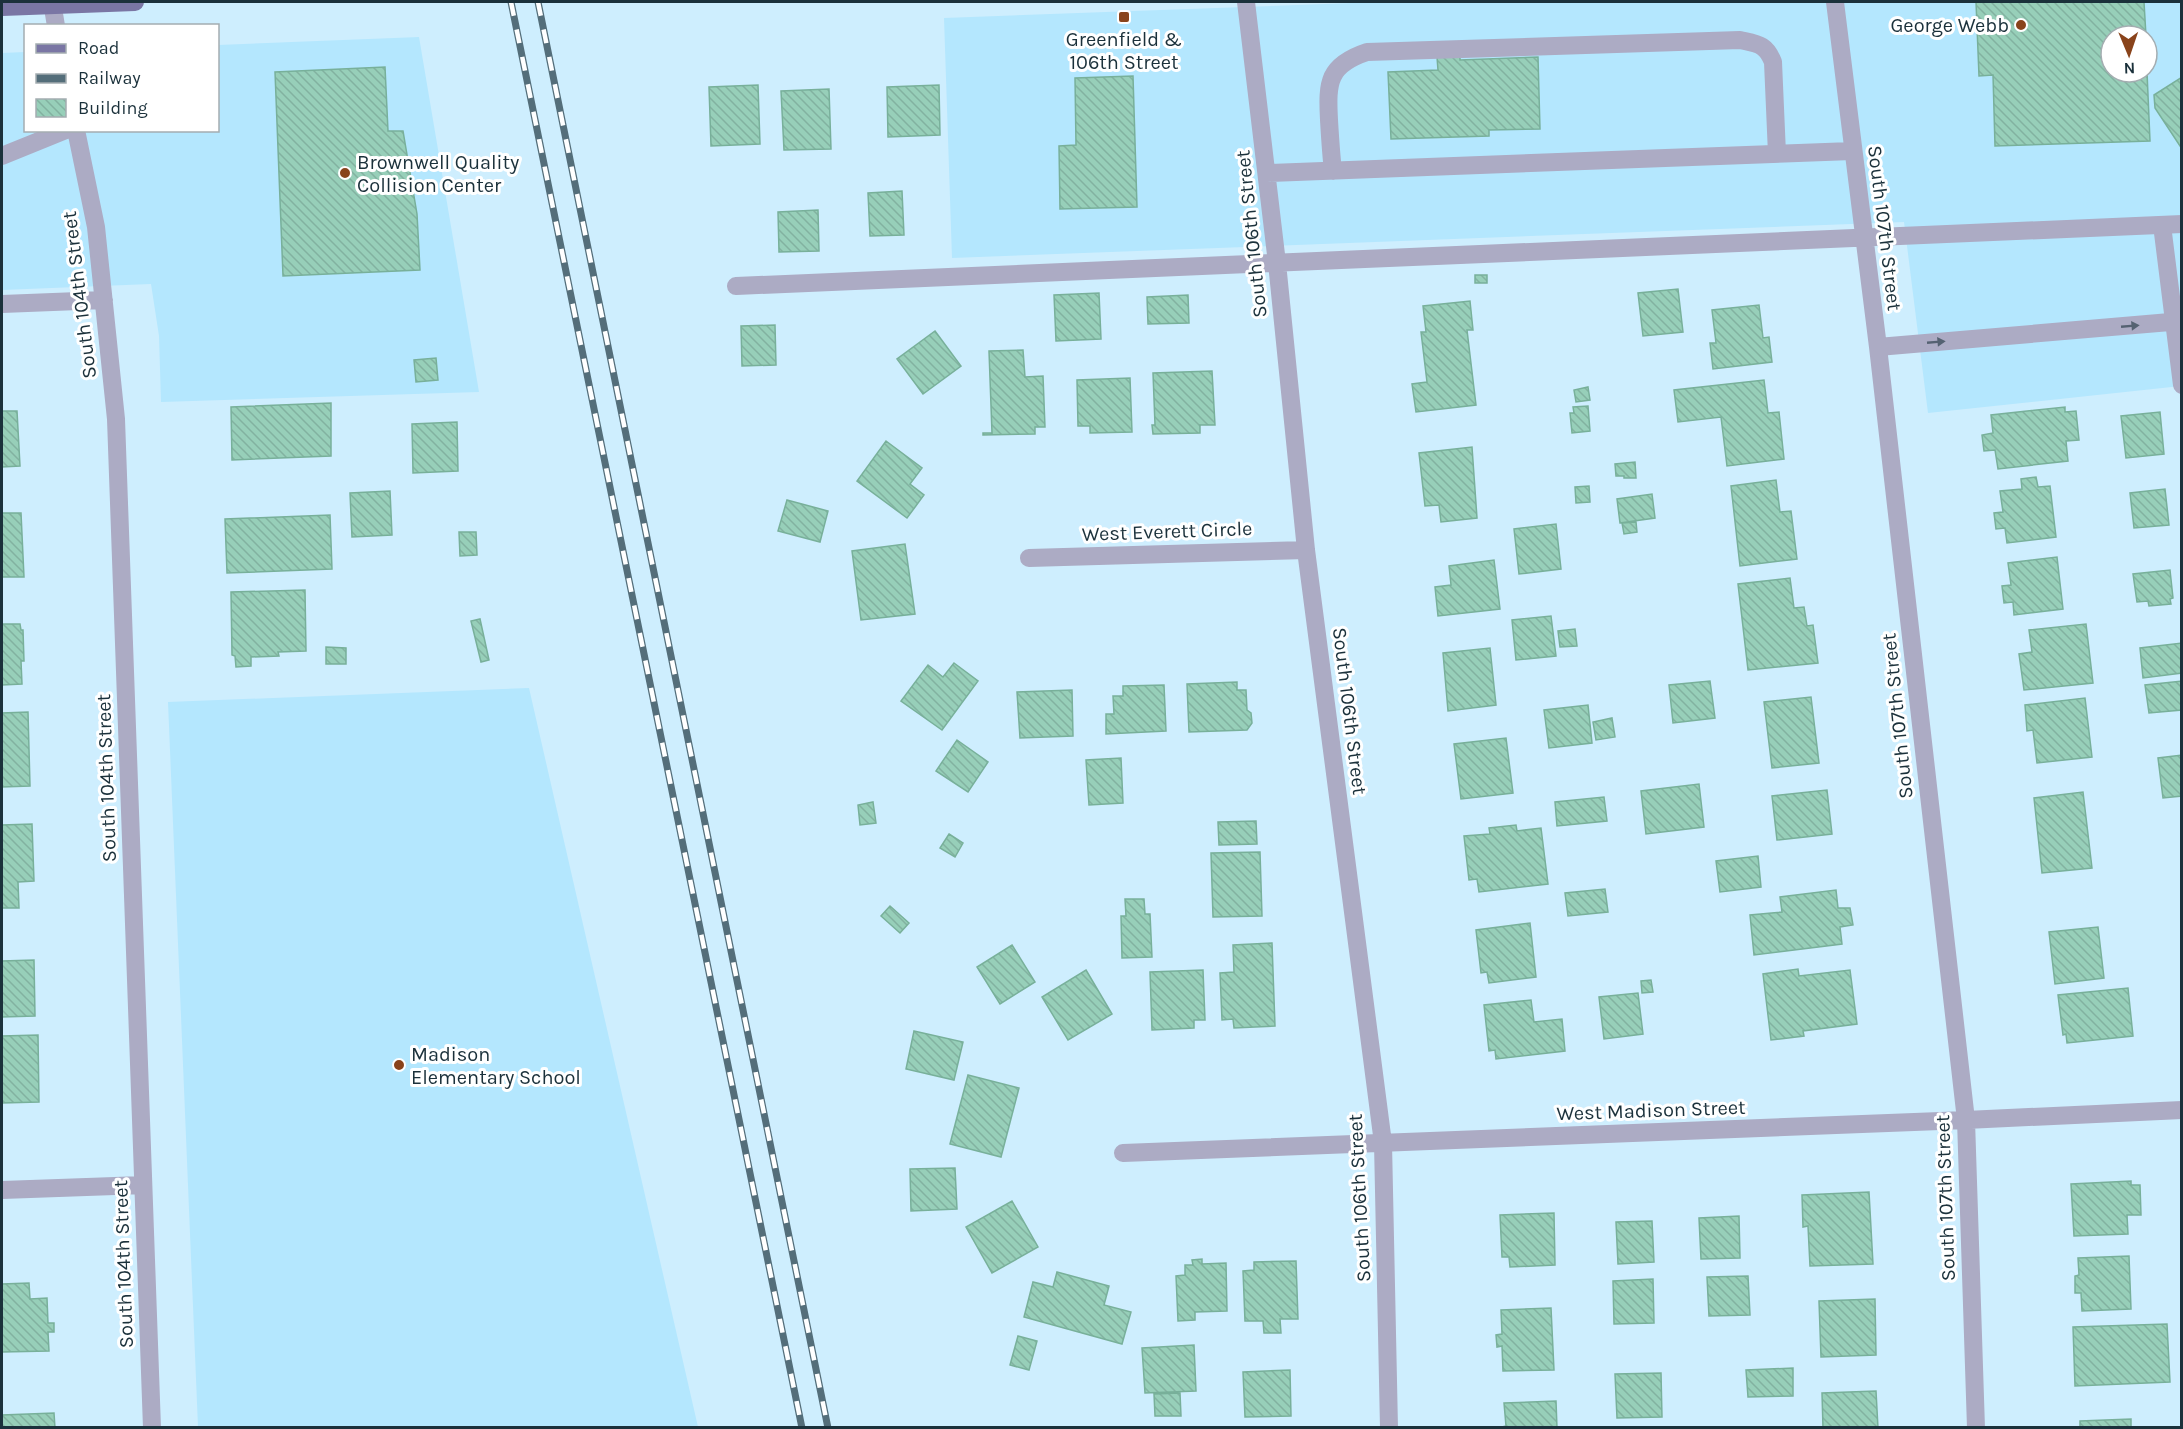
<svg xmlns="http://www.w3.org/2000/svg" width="2183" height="1429" viewBox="0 0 2183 1429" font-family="Karla,sans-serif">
<defs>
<pattern id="building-back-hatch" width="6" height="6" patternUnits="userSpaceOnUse" patternTransform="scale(1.5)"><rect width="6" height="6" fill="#97cfb9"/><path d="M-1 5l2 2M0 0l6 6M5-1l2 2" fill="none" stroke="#82b2a0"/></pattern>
</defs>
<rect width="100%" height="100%" fill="#ceeefe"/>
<!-- built -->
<path fill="#b4e7fe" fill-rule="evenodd" d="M 1380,2 L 2181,2 L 2181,386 L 1928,413 L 1904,222 L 952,258 L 944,18 ZM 2111,36 L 2147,36 L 2147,72 L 2111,72 Z
M 419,37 L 479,392 L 161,402 L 159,336 L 151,284 L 2,290 L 2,53 L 25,52 L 26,130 L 218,130 L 218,45 Z
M 529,688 L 698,1427 L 198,1427 L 168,702 Z"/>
<!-- building -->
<path fill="url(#building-back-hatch)" stroke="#78b09a" stroke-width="1.5" d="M 1976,2 L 2144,2 L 2146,36 L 2111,36 L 2111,72 L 2147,72 L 2150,141 L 1995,146 L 1993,75 L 1979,76 Z
M 1460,56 L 1460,60 L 1538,57 L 1540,129 L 1489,130 L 1489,136 L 1391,139 L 1388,72 L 1438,70 L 1437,57 Z
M 385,67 L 388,131 L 403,131 L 417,214 L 420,270 L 283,276 L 275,72 Z
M 1133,76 L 1137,207 L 1060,209 L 1059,146 L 1076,145 L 1075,78 Z
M 2182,77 L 2182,149 L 2155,108 L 2154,95 Z
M 758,85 L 760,144 L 711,146 L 709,87 Z
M 939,85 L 940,135 L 888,137 L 887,87 Z
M 829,89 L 831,149 L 784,150 L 781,91 Z
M 902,191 L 904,235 L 870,236 L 868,193 Z
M 818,210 L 819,251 L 779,252 L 778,212 Z
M 1475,275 L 1487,275 L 1487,283 L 1475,283 Z
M 1678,289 L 1683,332 L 1643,336 L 1638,293 Z
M 1099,293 L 1101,339 L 1056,341 L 1054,295 Z
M 1188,295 L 1189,323 L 1148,324 L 1147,297 Z
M 1470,301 L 1473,330 L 1467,330 L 1476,405 L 1416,412 L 1412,384 L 1427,382 L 1421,332 L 1426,332 L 1423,306 Z
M 1759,305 L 1763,338 L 1769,337 L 1772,362 L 1713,369 L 1710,343 L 1716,343 L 1712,310 Z
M 775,325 L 776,365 L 742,366 L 741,326 Z
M 935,331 L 961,366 L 923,394 L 897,359 Z
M 1023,350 L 1025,377 L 1043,376 L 1045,427 L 1035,427 L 1035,434 L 983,435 L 983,433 L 992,433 L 989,351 Z
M 436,358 L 438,380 L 416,382 L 414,360 Z
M 1212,371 L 1215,425 L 1200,425 L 1200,433 L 1153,434 L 1152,425 L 1155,425 L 1153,373 Z
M 1130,378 L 1132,432 L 1090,433 L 1090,426 L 1078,426 L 1077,380 Z
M 1764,380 L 1768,413 L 1779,412 L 1784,459 L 1727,466 L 1721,417 L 1678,422 L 1674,390 Z
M 1588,387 L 1590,400 L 1576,402 L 1574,390 Z
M 331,403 L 331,456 L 232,460 L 231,407 Z
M 1588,406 L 1590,431 L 1572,433 L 1570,413 L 1574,413 L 1573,407 Z
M 2065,407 L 2065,412 L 2076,411 L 2079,440 L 2066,441 L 2068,461 L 1998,469 L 1995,450 L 1984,451 L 1982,435 L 1993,433 L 1991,415 Z
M 2,411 L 17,411 L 20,466 L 2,467 Z
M 2160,412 L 2164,454 L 2126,458 L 2121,416 Z
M 457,422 L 458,471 L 413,473 L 412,424 Z
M 886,441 L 922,468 L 910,484 L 924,495 L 907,518 L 857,481 Z
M 1472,447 L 1477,518 L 1441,522 L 1439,505 L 1425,506 L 1419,453 Z
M 1635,462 L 1636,478 L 1624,478 L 1624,476 L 1616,476 L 1615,464 Z
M 2036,477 L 2038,487 L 2050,486 L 2056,537 L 2007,543 L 2005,528 L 1996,529 L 1994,513 L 2003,512 L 2000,491 L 2022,489 L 2021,479 Z
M 1776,480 L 1780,512 L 1791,511 L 1797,559 L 1740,566 L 1731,486 Z
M 1589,486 L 1590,502 L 1576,503 L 1575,487 Z
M 2165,489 L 2169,525 L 2134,528 L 2130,493 Z
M 390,491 L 392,535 L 352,537 L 350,493 Z
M 1652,494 L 1655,518 L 1620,523 L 1617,499 Z
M 787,500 L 828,511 L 820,542 L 778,531 Z
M 2,513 L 21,513 L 24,577 L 2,577 Z
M 330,515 L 332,569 L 227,573 L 225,519 Z
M 1636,522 L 1637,532 L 1624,534 L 1622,523 Z
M 1556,524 L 1561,569 L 1519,574 L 1514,529 Z
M 459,532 L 476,532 L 477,555 L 460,556 Z
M 905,544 L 915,614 L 861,620 L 852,551 Z
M 2057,557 L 2063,609 L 2014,615 L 2013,602 L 2004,603 L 2002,586 L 2011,585 L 2008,563 Z
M 1494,560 L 1500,609 L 1438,616 L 1435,587 L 1451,585 L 1449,566 Z
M 2170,570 L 2173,598 L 2170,599 L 2171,604 L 2149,606 L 2148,601 L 2137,602 L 2133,574 Z
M 1790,578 L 1794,608 L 1804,607 L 1807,626 L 1813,625 L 1818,663 L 1748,670 L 1738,584 Z
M 305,590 L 306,651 L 278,652 L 279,656 L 251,657 L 251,666 L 236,667 L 235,656 L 232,655 L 231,592 Z
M 1551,616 L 1556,656 L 1516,660 L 1512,620 Z
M 480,619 L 489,660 L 481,662 L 471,621 Z
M 2,624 L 20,624 L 21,630 L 23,630 L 24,661 L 21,661 L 22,684 L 2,685 Z
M 2086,624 L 2093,683 L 2024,690 L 2019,654 L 2032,652 L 2029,630 Z
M 1575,629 L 1577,646 L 1560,647 L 1558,631 Z
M 2182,643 L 2182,673 L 2143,678 L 2140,648 Z
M 326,647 L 346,648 L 346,664 L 326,664 Z
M 1490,648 L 1496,705 L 1448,711 L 1443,653 Z
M 954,663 L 978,681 L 942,730 L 901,701 L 928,665 L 943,677 Z
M 1710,681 L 1715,718 L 1673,723 L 1669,685 Z
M 2182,681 L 2182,710 L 2149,713 L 2145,685 Z
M 1237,682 L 1237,690 L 1246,690 L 1247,710 L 1251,713 L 1252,723 L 1247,730 L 1189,732 L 1187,684 Z
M 1164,685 L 1166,731 L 1106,734 L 1106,714 L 1114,714 L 1113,696 L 1123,696 L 1123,686 Z
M 1072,690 L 1073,736 L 1020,738 L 1017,692 Z
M 1811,697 L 1819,763 L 1772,768 L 1764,702 Z
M 2085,698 L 2092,757 L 2037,763 L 2033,730 L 2027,731 L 2025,705 Z
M 1588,705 L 1592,743 L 1549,748 L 1544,710 Z
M 28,712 L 30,786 L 2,787 L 2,713 Z
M 1612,718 L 1615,737 L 1596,740 L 1593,722 Z
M 1506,738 L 1513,793 L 1461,799 L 1454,744 Z
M 957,740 L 988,762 L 968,792 L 936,771 Z
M 2182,755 L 2182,796 L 2163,798 L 2158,758 Z
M 1121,758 L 1123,803 L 1089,805 L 1086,760 Z
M 1699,784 L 1704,827 L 1646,834 L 1641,791 Z
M 1827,790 L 1832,834 L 1777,840 L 1772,796 Z
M 2083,792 L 2092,868 L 2042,873 L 2034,798 Z
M 1604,797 L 1607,821 L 1557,826 L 1555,802 Z
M 873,802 L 876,823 L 860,825 L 858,805 Z
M 1256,821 L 1257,844 L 1219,845 L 1218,822 Z
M 32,824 L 34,881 L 18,882 L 19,908 L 2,908 L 2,825 Z
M 1516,825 L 1517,831 L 1541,828 L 1548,884 L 1479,892 L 1477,879 L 1469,880 L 1464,836 L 1490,834 L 1489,828 Z
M 949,834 L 963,843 L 955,857 L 940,848 Z
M 1260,852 L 1262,916 L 1213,917 L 1211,853 Z
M 1758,856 L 1761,887 L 1720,892 L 1716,861 Z
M 1605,889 L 1608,912 L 1568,916 L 1565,893 Z
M 1836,890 L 1838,908 L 1850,908 L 1853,925 L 1840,927 L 1842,944 L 1754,955 L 1750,915 L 1782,912 L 1780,897 Z
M 1125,899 L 1144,899 L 1145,914 L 1150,914 L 1152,957 L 1122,958 L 1121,916 L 1126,916 Z
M 890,906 L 909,923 L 900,933 L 881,916 Z
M 1530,923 L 1536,977 L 1489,983 L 1487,972 L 1481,973 L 1476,930 Z
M 2098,927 L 2104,978 L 2055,984 L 2049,932 Z
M 1272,943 L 1275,1026 L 1234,1028 L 1233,1019 L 1222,1020 L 1220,973 L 1234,972 L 1233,945 Z
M 1012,945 L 1035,982 L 1000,1004 L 977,967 Z
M 34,960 L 35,1016 L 2,1017 L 2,961 Z
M 1798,969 L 1799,976 L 1850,970 L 1857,1024 L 1803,1031 L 1804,1036 L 1771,1040 L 1763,974 Z
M 1086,970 L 1112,1014 L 1068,1040 L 1042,997 Z
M 1203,970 L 1205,1020 L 1194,1020 L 1194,1028 L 1152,1030 L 1150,972 Z
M 1651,980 L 1653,992 L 1642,993 L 1641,981 Z
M 2128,988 L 2133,1036 L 2067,1043 L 2066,1034 L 2063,1035 L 2058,995 Z
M 1638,993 L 1643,1034 L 1604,1039 L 1599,997 Z
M 1531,1000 L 1534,1022 L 1562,1019 L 1565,1051 L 1496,1059 L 1495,1050 L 1489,1051 L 1484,1005 Z
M 914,1031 L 963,1042 L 954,1080 L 906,1069 Z
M 38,1035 L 39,1102 L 2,1103 L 2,1036 Z
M 968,1075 L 1019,1088 L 1001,1157 L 950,1144 Z
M 955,1168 L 957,1209 L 911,1211 L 910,1169 Z
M 2131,1181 L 2131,1185 L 2140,1185 L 2141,1215 L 2127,1215 L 2128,1234 L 2074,1236 L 2071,1184 Z
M 1869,1192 L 1873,1264 L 1810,1266 L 1808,1226 L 1803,1227 L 1802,1195 Z
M 1012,1201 L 1038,1247 L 992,1273 L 966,1227 Z
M 1554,1213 L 1555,1265 L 1510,1267 L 1509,1257 L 1502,1257 L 1500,1215 Z
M 1739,1216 L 1740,1258 L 1701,1259 L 1699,1218 Z
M 1652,1221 L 1654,1262 L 1618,1264 L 1616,1222 Z
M 2129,1256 L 2131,1309 L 2082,1311 L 2081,1293 L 2075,1293 L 2075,1276 L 2079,1275 L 2078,1258 Z
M 1202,1259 L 1202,1264 L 1226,1263 L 1227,1311 L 1195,1312 L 1195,1320 L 1178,1321 L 1176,1276 L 1185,1275 L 1185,1265 L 1193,1265 L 1192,1260 Z
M 1296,1261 L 1298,1319 L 1280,1319 L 1281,1333 L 1264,1333 L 1263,1321 L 1245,1321 L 1243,1271 L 1254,1270 L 1254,1262 Z
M 1057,1272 L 1109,1286 L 1104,1305 L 1131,1312 L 1122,1344 L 1024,1317 L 1033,1282 L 1053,1287 Z
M 1748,1276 L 1750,1315 L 1709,1316 L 1707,1277 Z
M 1653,1279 L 1654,1323 L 1614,1324 L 1613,1281 Z
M 29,1283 L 30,1299 L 47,1298 L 48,1323 L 54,1323 L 54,1332 L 48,1332 L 49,1351 L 2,1352 L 2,1284 Z
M 1875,1299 L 1876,1355 L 1821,1357 L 1819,1301 Z
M 1551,1308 L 1554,1370 L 1503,1371 L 1502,1346 L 1497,1347 L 1496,1335 L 1502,1334 L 1501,1310 Z
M 2167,1324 L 2170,1382 L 2075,1386 L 2073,1327 Z
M 1018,1336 L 1037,1341 L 1029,1370 L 1010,1365 Z
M 1194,1345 L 1196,1391 L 1145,1393 L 1142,1348 Z
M 1793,1368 L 1793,1396 L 1748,1397 L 1746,1370 Z
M 1290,1370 L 1291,1416 L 1245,1417 L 1243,1372 Z
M 1661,1373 L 1662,1417 L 1617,1418 L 1615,1374 Z
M 1876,1391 L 1878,1428 L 1823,1428 L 1822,1393 Z
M 1180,1393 L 1181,1416 L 1155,1416 L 1154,1394 Z
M 1556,1401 L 1557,1428 L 1498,1428 L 1506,1426 L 1504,1403 Z
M 54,1413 L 55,1428 L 2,1428 L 2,1415 Z
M 2131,1419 L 2131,1428 L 2080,1428 L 2080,1421 Z"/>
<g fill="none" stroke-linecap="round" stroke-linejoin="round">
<!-- minor -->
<path stroke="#acabc4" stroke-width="18" d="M 52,2 L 56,26
M 1246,2 L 1277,263 L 1306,550 L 1383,1143 L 1389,1428
M 1835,2 L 1878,347 L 1966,1120 L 1976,1428
M 76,130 L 96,227 L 116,419 L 152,1428
M 2,156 L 66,130
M 1333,171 C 1331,154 1330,137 1329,120 C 1327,82 1328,65 1367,52 L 1740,40 C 1758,44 1766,44 1773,62 L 1777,154
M 1267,173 L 1852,151
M 2162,225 L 2182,385
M 736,286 L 2182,224
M 2,304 L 104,300
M 1878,347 L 2182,321
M 1029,558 L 1306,550
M 1123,1153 L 1966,1120 L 2182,1110
M 2,1190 L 143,1185"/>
<!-- major -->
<path stroke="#7a76a4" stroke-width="18" d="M 2,7 L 135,2"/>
<!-- rail casing -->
<g stroke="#546e7a" stroke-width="7">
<path id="rail" d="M 511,2 L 802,1428
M 538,2 L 828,1428"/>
</g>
<!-- rail -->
<use href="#rail" stroke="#fff" stroke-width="4.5" stroke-dasharray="14" stroke-linecap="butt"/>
</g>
<!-- one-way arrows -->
<defs><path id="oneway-solid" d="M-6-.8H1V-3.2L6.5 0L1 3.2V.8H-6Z" transform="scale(1.5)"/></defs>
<g fill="#556272">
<use href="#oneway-solid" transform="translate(2130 326) rotate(-5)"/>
<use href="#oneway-solid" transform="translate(1936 342) rotate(-5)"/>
</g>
<!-- markers -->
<g fill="#89431b" stroke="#fff" stroke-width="2">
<rect x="1118" y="11" width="12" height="12" rx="3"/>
<circle cx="2021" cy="25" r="6"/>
<circle cx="345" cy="173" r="6"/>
<circle cx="399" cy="1065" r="6"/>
</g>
<g text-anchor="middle" stroke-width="6" stroke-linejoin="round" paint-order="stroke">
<!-- poi labels -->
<g font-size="20" fill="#1b313b" stroke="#fff" text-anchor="start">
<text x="2009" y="32" text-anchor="end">George Webb</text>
<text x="1124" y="46" text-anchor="middle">Greenfield &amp;<tspan x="1124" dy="23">106th Street</tspan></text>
<text x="357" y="169">Brownwell Quality<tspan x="357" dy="23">Collision Center</tspan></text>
<text x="411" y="1061">Madison<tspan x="411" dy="23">Elementary School</tspan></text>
</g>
<!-- street labels -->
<g font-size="20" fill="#1b313b" stroke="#fff">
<text transform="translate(1885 228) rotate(83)" y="7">South 107th Street</text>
<text transform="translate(1251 234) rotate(-96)" y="7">South 106th Street</text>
<text transform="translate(79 295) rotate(-97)" y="7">South 104th Street</text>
<text transform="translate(1167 531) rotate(-2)" y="7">West Everett Circle</text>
<text transform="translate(1350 711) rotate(83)" y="7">South 106th Street</text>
<text transform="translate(1897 716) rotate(-96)" y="7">South 107th Street</text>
<text transform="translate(106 778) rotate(-92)" y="7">South 104th Street</text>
<text transform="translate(1651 1110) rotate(-2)" y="7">West Madison Street</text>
<text transform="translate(1359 1198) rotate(-93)" y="7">South 106th Street</text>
<text transform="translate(1945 1198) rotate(-92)" y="7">South 107th Street</text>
<text transform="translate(123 1264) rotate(-92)" y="7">South 104th Street</text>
</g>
</g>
<!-- border -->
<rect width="2183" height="1429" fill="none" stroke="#1b313b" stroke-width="6"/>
<!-- legend -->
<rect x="24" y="24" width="195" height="108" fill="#ffffff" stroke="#a4adb1" stroke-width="1.5"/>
<rect x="36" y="44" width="30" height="9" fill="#7a76a4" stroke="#a4adb1" stroke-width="1.5"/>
<text x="78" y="54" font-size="18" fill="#1b313b">Road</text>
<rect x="36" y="74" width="30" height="9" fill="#546e7a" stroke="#a4adb1" stroke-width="1.5"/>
<text x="78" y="84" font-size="18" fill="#1b313b">Railway</text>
<rect x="36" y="99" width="30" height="18" fill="url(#building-back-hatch)" stroke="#a4adb1" stroke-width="1.5"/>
<text x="78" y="114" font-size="18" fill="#1b313b">Building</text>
<!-- north arrow -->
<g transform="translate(2129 54) rotate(178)"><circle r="28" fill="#ffffff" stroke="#a4adb1" stroke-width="1.5"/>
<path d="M0-4.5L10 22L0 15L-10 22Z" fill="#89431b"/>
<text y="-9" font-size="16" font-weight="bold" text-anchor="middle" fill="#1b313b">N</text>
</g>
</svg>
